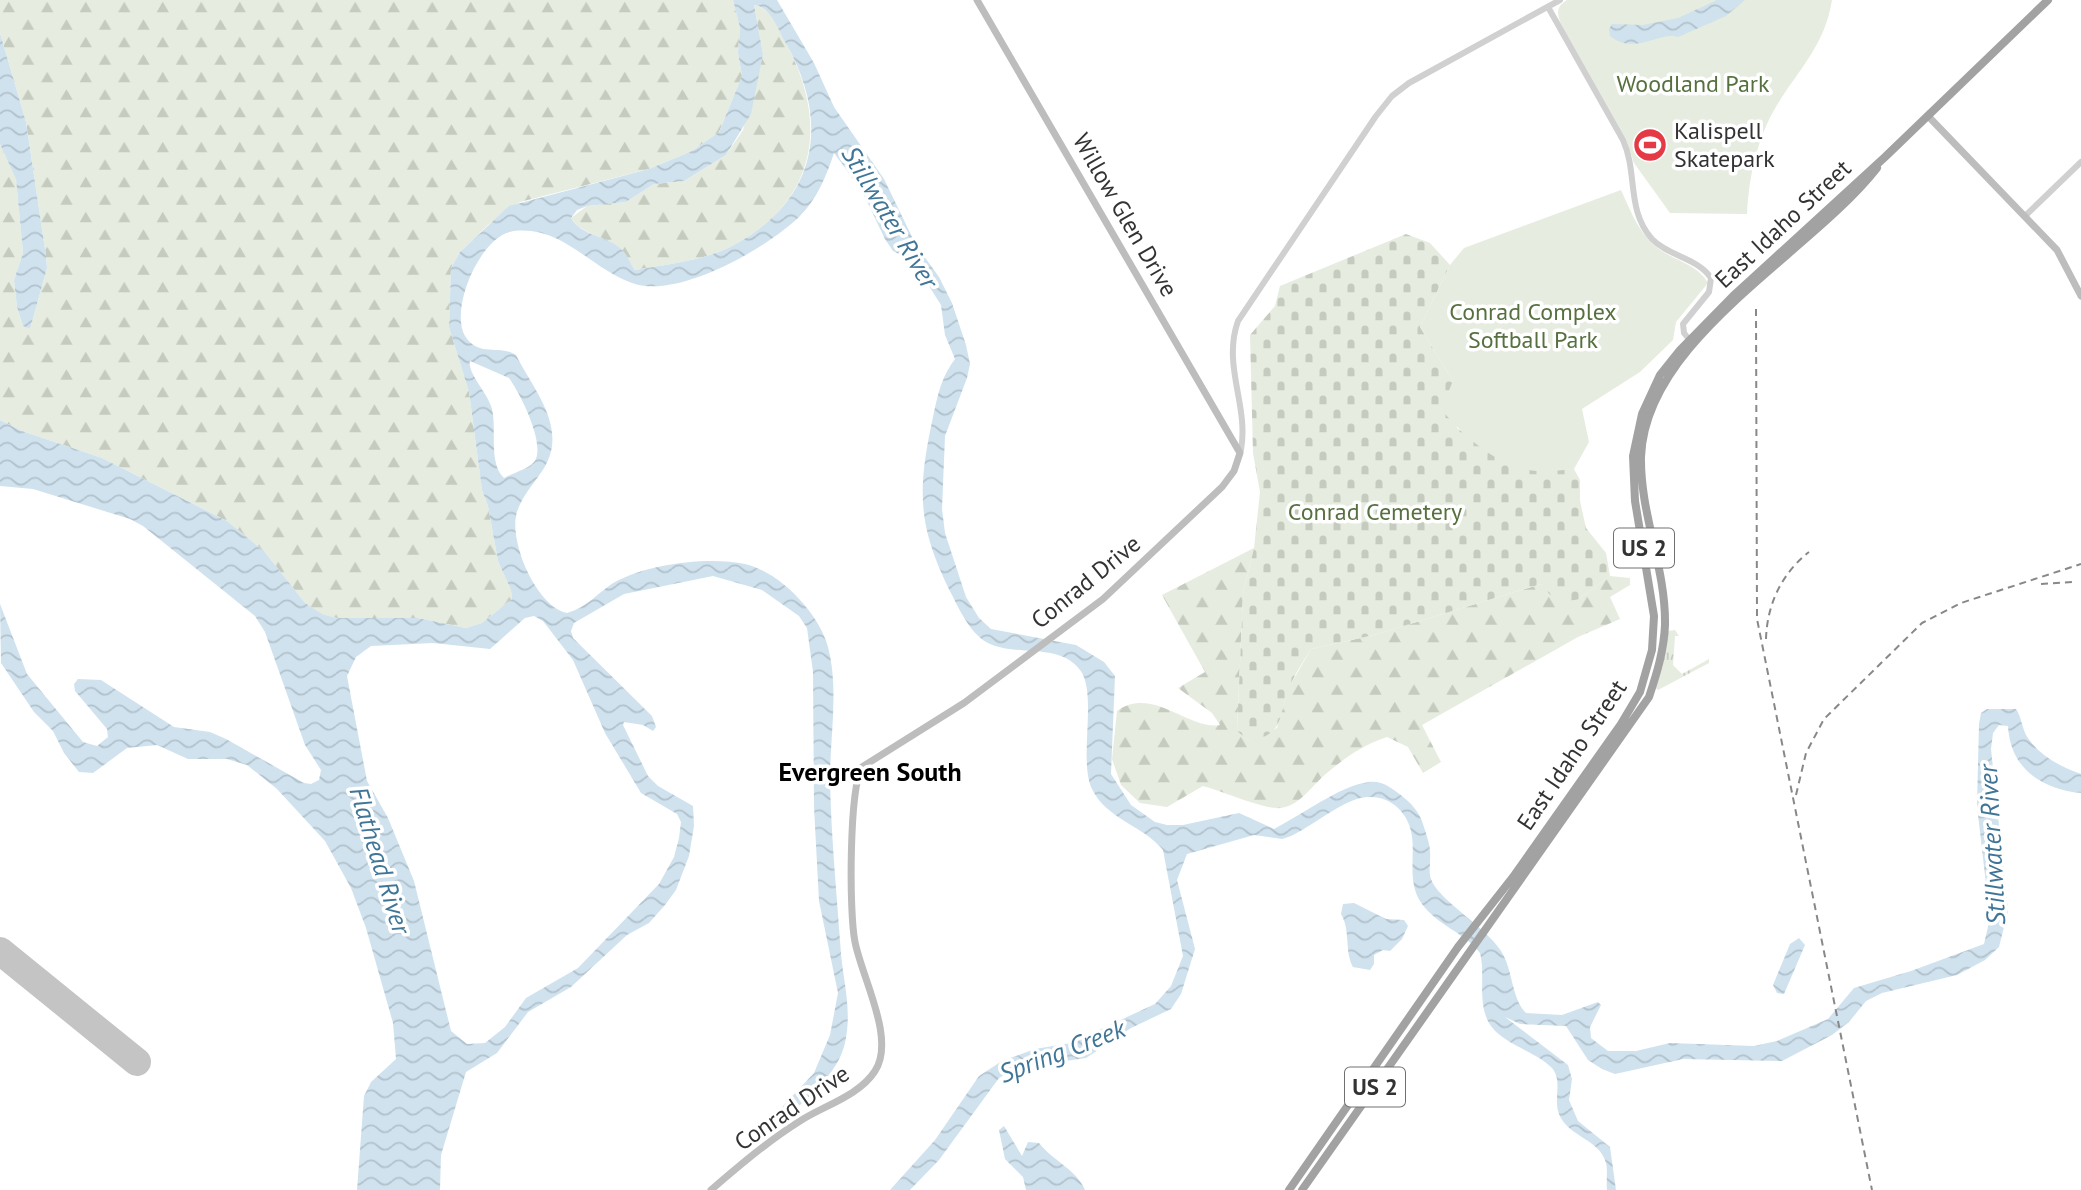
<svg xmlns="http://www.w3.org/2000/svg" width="2081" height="1190" viewBox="0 0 2081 1190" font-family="'PT Sans',sans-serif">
<defs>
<pattern id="grass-tufts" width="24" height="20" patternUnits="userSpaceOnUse" patternTransform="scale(1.75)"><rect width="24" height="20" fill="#e6ecdf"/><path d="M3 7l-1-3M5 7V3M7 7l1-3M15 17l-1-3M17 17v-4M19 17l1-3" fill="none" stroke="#c6cbc0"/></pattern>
<pattern id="forest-firs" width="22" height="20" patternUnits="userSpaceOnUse" patternTransform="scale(1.75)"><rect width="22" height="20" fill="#e6ecdf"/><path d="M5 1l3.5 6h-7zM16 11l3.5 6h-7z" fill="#c6cbc0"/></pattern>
<pattern id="cemetery-stones" width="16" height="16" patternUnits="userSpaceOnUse" patternTransform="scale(1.75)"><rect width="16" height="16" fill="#e6ecdf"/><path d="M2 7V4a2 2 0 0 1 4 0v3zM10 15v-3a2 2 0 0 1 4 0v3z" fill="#c6cbc0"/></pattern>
<pattern id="water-waves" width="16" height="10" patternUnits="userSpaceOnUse" patternTransform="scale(1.75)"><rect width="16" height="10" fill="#cfe2ee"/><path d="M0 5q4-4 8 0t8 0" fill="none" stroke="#b2c2cd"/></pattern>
</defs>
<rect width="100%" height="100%" fill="#fff"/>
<!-- grass -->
<path fill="url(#grass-tufts)" d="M 1675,630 L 1679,636 L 1675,636 L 1673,665 L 1682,674 L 1709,659 L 1709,663 L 1658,690 L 1656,688 L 1668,631 Z"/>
<!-- forest -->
<path fill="url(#forest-firs)" d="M 0,0 L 733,0 L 740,28 L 738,53 L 742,76 L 719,132 L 692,151 L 649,169 L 520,202 L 489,224 L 460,252 L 451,268 L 449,327 L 469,392 L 482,490 L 488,506 L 498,561 L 511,590 L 512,599 L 482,623 L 466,628 L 418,618 L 337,618 L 321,614 L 305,603 L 264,551 L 227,521 L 102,458 L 22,431 L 0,420 L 0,144 L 16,178 L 23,253 L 14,280 L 17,307 L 23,326 L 30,329 L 47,268 L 46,256 L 26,122 L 0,33 Z
M 754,5 C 771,7 782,35 789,49 C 829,128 814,202 734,245 C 704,261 667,264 635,270 C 629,262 627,254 619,247 C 603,235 582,235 571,218 L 587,206 L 626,202 L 654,184 L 684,181 L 726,155 L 743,130 L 763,54 Z
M 1254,548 L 1243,594 L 1237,730 L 1249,741 L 1277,728 L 1288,689 L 1311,649 L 1374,635 L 1541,584 L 1579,599 L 1610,576 L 1630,578 L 1630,585 L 1610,597 L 1620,619 L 1578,637 L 1422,725 L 1441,762 L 1423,773 L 1408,747 L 1387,737 C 1363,745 1346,757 1327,773 C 1312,785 1301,805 1281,808 C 1265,810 1222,791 1203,786 L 1167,807 L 1140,803 L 1121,785 L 1112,759 L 1117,711 C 1152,685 1190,731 1220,725 L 1212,713 L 1178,688 L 1205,672 L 1162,595 Z"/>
<!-- cemetery -->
<path fill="url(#cemetery-stones)" d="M 1406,234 L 1430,243 L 1450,265 L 1420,327 L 1453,381 L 1457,428 C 1505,463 1513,471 1574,469 L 1580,480 L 1580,501 L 1586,528 L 1606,553 L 1610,576 L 1579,599 L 1558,604 L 1541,584 L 1374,635 L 1311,649 C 1303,662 1294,675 1289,689 C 1277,717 1286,734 1249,741 L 1237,731 L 1243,594 L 1254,548 L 1260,492 L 1253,453 L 1250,335 L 1275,306 L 1280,286 Z"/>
<!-- park -->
<path fill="#e6ecdf" d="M 1567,0 L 1832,0 C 1825,45 1799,69 1777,105 C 1757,138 1749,176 1747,214 L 1670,213 L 1634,163 L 1626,139 L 1562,26 C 1557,15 1555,7 1567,0 Z
M 1621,190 C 1630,210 1638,231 1655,246 C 1671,260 1697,263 1708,283 L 1676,322 L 1673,340 L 1640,372 L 1582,409 L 1589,442 L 1574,469 C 1562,470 1548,472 1536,471 C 1499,468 1463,436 1441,409 L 1453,381 L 1420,327 L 1450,265 L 1464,248 Z"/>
<!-- water -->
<path fill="url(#water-waves)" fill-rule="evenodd" d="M 733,0 L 777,0 L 814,63 L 834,107 L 884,179 L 916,245 L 939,277 L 952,303 L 966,345 L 970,364 L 967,378 L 945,436 L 942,509 L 945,533 L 966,597 L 979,618 L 991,629 L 1076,645 L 1104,662 L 1115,676 L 1111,774 L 1131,805 L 1155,822 L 1167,825 L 1183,825 L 1239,813 L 1274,829 C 1300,816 1341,785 1369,782 C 1382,780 1393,789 1402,796 C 1411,803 1418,811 1422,821 C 1425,831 1430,843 1430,852 C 1431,861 1428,870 1431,879 C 1437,899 1486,927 1501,951 C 1513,969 1511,998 1526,1013 L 1562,1015 L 1598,1002 L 1601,1005 L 1590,1027 L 1591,1038 L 1608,1051 L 1636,1051 L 1670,1043 L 1754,1046 L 1777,1041 L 1828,1019 L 1854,988 L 1911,971 L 1984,944 L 1990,918 L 1977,806 L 1979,724 L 1981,713 L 1987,709 L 2016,709 C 2021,716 2022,727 2026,735 C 2037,754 2060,767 2081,774 L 2081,793 C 2041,789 2010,768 2008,726 L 1999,725 L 1993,733 L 1991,749 L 2008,911 L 1999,947 L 1985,960 L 1957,975 L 1882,993 L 1866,1001 L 1849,1022 L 1832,1035 L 1782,1061 L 1683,1059 L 1615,1074 L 1602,1069 L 1588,1060 L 1566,1026 L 1520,1024 L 1505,1017 L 1568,1065 L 1572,1079 L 1569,1100 L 1578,1121 L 1610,1147 L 1616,1190 L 1607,1190 C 1606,1182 1608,1171 1606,1163 C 1600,1139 1568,1137 1559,1114 C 1553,1099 1563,1081 1552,1068 C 1537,1052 1505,1045 1491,1026 C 1476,1005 1486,975 1480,953 C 1465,933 1437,925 1422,904 C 1407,883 1415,859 1412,836 C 1408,808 1384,791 1357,799 C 1337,805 1312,826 1291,836 L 1282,839 L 1254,835 L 1187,854 L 1177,880 L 1195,949 L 1181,994 L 1171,1009 L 1131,1028 L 1086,1058 L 1017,1068 L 999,1078 L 939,1160 L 910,1190 L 890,1190 L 935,1140 L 979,1076 L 1002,1061 L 1035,1049 L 1071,1043 L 1155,1004 L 1171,986 L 1183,956 L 1163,850 C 1144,826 1106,819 1092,789 C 1078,760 1098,693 1080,670 C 1059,641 1014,658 986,642 C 970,632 960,611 952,595 C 917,526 917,491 933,417 C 938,394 941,378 955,359 L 945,335 L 941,305 L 922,275 L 908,259 L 893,251 L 885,239 L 862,191 L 834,153 C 826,177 817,199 799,217 C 767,248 677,300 632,283 C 590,268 563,226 514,231 C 481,234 449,309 465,336 C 479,358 499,344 516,355 C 528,379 550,407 552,433 C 556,467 529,481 518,509 C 506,537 536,607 567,613 C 588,607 597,593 615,582 C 647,564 709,556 745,564 C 780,572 819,613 828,647 C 839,689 830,736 830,779 C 831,837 837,896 841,954 C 844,985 852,1011 845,1043 C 838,1072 815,1090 795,1110 L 791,1114 L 780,1113 L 783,1106 L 814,1073 L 830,1035 L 838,993 L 819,901 L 814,807 L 813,672 L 807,628 L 799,616 L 762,590 L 713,576 L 624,594 L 574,623 L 571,631 L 573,638 L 652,716 L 656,727 L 653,731 L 643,725 L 624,722 L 623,725 L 648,776 L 658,786 L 693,806 L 694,826 L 689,856 L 676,890 L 665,905 L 649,923 L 627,935 L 571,987 L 528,1012 L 497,1053 L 466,1072 L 441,1155 L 440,1190 L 357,1190 L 364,1096 L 371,1082 L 396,1059 L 393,1023 L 366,928 L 351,888 L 325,841 L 277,789 L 247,765 L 227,759 L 188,759 L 157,745 L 127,748 L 93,773 L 79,772 L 64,753 L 53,731 L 34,712 L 1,663 L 0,604 L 27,674 L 83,742 L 97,746 L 108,737 L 107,729 L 75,691 L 74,684 L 78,679 L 101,680 L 174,727 L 210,732 L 226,739 L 304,783 L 311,784 L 319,780 L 321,770 L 305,745 L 265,632 L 255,616 L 143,526 L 130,519 L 33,489 L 0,486 L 0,420 L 22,431 L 102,458 L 227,521 L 264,551 L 305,603 L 322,614 L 337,618 L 418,618 L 466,628 L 482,623 L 512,599 L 511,590 L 498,561 L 488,506 L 482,490 L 469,392 L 449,327 L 451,268 L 460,252 L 509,206 L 649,169 L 692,151 L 719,132 L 742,76 L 738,53 L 740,28 ZM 754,5 C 769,6 778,28 784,40 C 831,120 819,199 734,245 C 704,261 667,264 635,270 C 629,262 628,254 619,247 C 604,235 582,236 571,218 L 577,210 L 587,206 L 626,202 L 654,184 L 684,181 L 726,155 L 751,114 L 763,54 ZM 470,361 L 509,378 C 520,393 547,446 534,462 C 528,469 513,473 504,478 C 488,463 497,429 492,409 C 488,393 467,373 470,361 ZM 534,616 L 543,621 L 573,660 L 605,733 L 641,793 L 677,814 L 681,822 L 679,838 L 674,857 L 659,884 L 578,968 L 526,998 L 505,1027 L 485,1043 L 467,1044 L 451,1031 L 414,881 L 388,818 L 367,781 L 347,676 L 356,657 L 371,646 L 433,643 L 490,649 L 525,618 Z
M 1717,0 L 1745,0 L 1726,16 L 1678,37 C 1659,31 1635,56 1610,36 L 1609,29 L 1612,24 L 1643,25 L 1678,18 Z
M 0,33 L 26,122 L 46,256 L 47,268 L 30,329 L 23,326 L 17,307 L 14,280 L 23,253 L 16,179 L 0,144 Z
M 1354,903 L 1386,919 L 1404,920 L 1408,926 L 1402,939 L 1390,951 L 1383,950 L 1374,955 L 1374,964 L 1370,970 L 1353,967 C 1344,950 1351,931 1341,914 L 1343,904 Z
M 1799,938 L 1805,945 L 1784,994 L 1777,993 L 1773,985 L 1790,944 Z
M 1004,1126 L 1022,1156 L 1028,1142 L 1039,1143 C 1052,1160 1077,1170 1085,1190 L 1026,1190 L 1023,1177 L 1005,1159 L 999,1130 Z"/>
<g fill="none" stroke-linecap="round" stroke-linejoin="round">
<!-- runway -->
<path stroke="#c4c4c4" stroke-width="28" d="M 0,951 L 137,1062"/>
<!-- tertiary -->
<path stroke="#d0d0d0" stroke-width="6" d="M 1548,7 L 1623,140 C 1638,173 1626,210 1652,239 C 1668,256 1698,258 1711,278 L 1709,292 L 1683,324 L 1684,333 L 1692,343
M 2025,216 L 2081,162
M 1241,450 C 1249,405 1222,366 1238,321 L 1376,116 L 1392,96 L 1409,83 L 1560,0"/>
<!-- secondary -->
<path stroke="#bdbdbd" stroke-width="7" d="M 1928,116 L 2057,250 L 2081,296
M 711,1190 C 739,1166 768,1141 800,1121 C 823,1106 859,1096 875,1071 C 896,1039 862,978 855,942 C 849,913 849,790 862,767 L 964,703 L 1103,599 L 1222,487 L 1234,471 L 1240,453 L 977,0"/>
<!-- trunk -->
<path stroke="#a2a2a2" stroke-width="8" d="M 1289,1190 L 1458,947 L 1513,877 L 1621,724 L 1640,692 L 1652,650 L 1654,616 L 1635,501 L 1633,456 L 1642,414 L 1660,375 L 1680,350 L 1733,296 L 1885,157 L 2048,0
M 1302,1190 L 1649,697 C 1657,673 1664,650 1665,625 C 1666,568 1640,514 1641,457 C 1645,339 1810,254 1877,168"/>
<!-- rail -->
<path stroke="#888" stroke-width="2" stroke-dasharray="7 5" stroke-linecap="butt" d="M 1756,309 L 1757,619 L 1872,1190
M 2041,584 L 2072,582
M 1766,639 C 1767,604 1782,573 1809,552
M 1796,795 L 1806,753 L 1824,719 L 1922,623 L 1961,603 L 2081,564"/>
</g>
<!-- icons -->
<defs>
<g id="stadium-disc" transform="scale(1.75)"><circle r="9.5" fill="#e63946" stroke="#fff"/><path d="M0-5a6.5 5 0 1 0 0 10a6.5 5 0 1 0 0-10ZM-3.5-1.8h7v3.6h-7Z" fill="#fff"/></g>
</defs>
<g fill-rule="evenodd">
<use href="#stadium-disc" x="1650" y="145"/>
</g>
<g text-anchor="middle" stroke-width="7" stroke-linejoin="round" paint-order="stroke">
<!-- shield labels -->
<g fill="#fff" stroke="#707070" stroke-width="2">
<rect x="1614" y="528.5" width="60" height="39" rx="5"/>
<rect x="1345" y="1067.5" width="60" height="39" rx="5"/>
</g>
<g font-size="23" font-weight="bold" fill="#333">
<text x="1644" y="556">US 2</text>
<text x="1375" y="1095">US 2</text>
</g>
<!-- park labels -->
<g font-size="24" fill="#56703f" stroke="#fff">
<text x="1693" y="92">Woodland Park</text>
<text x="1533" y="320">Conrad Complex<tspan x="1533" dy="28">Softball Park</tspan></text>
<text x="1375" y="520">Conrad Cemetery</text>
</g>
<!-- poi labels -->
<g font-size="24" fill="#333" stroke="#fff" text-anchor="start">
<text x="1674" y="139">Kalispell<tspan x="1674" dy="28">Skatepark</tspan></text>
</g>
<!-- street labels -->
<g font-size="24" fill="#333" stroke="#fff">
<text transform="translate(1125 215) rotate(60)" y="8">Willow Glen Drive</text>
<text transform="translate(1783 224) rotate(-43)" y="8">East Idaho Street</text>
<text transform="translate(1086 582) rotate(-39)" y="8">Conrad Drive</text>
<text transform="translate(1572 755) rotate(-56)" y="8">East Idaho Street</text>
<text transform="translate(792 1108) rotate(-34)" y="8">Conrad Drive</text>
</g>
<!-- water labels -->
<g font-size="26" font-style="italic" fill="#3f7597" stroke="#fff">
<text transform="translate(890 217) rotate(59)" y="9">Stillwater River</text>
<text transform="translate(1992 845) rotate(-93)" y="9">Stillwater River</text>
<text transform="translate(380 860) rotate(73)" y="9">Flathead River</text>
<text transform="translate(1062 1051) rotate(-21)" y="9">Spring Creek</text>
</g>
<!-- neighbourhood labels -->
<g font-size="26" font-weight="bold" fill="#000" stroke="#fff">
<text x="870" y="781">Evergreen South</text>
</g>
</g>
</svg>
